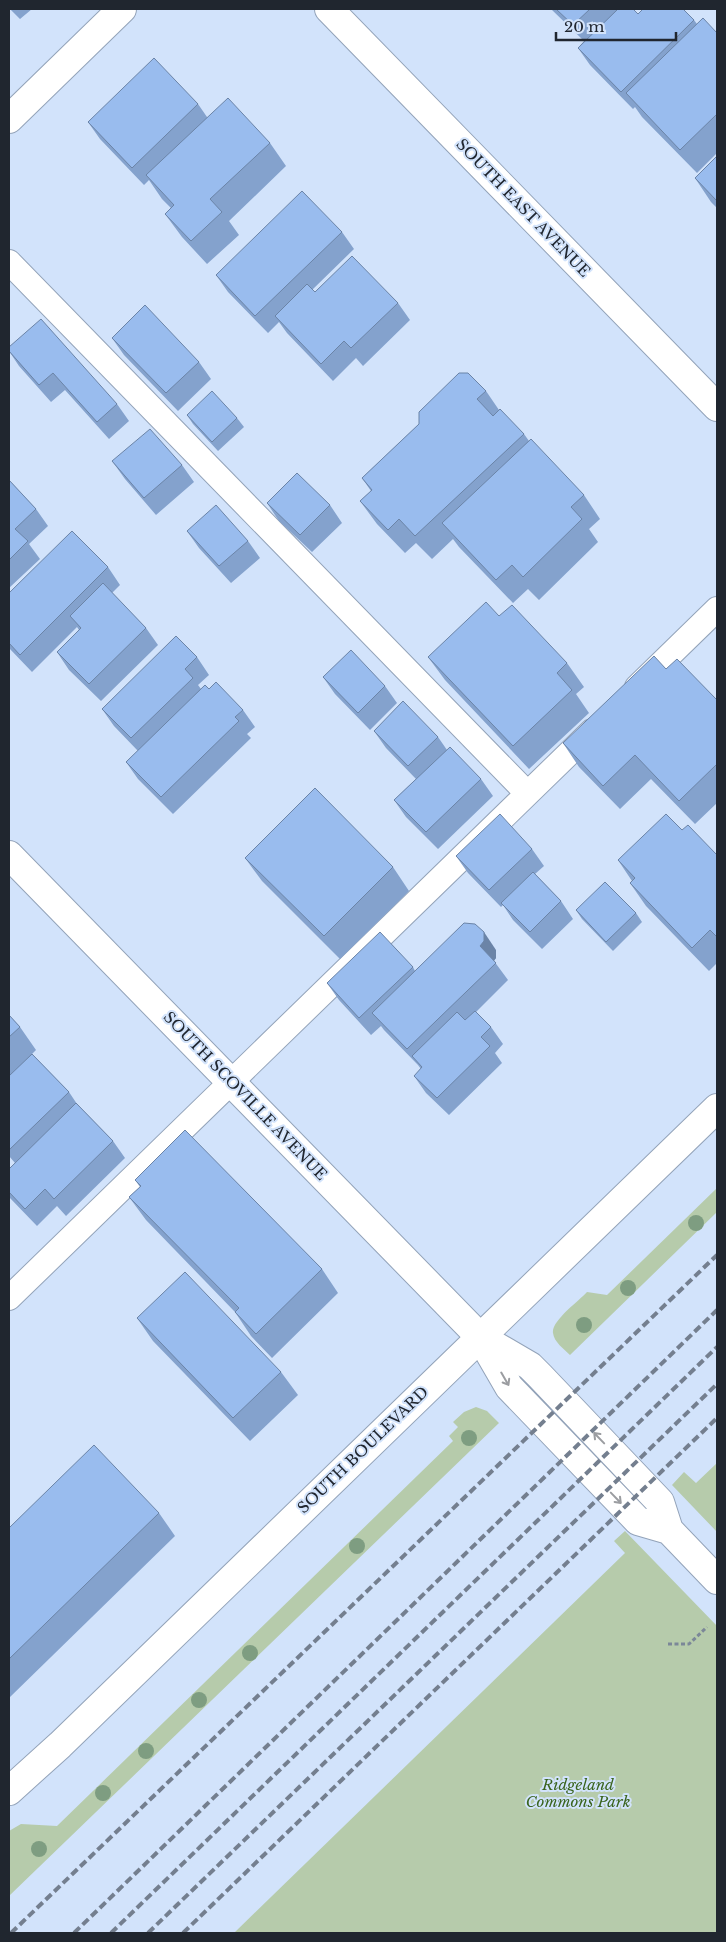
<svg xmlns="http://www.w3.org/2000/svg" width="726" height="1942" viewBox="0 0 726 1942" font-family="'Libre Baskerville',serif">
<rect width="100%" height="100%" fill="#d2e3fb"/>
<!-- green -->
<path fill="#b6cbab" d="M 717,1188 L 717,1212 L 570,1355 C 564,1349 554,1342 553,1333 C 551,1321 579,1301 587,1292 L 607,1295 Z
M 476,1407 L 487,1411 L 499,1423 L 9,1896 L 9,1831 L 21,1824 L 57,1826 L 453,1441 L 449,1436 L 458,1427 L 453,1422 L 464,1412 Z
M 717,1463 L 717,1532 L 672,1485 L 684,1472 L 696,1483 Z
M 625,1531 L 717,1626 L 717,1933 L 234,1933 L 625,1553 L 614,1541 Z"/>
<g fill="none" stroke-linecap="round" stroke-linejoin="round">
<!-- service casing -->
<g stroke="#93a3b9" stroke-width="26">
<path id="service" d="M 9,262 L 527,793
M 637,687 L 717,609
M 9,1298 L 592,731"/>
</g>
<!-- minor casing -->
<g stroke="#93a3b9" stroke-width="30">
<path id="minor" d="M 329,9 L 717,407
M 9,119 L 122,9
M 9,855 L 480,1337 L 509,1387 L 638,1521 L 669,1530
M 482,1338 L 530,1366 L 540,1376 L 660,1502 L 669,1530 L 717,1580"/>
</g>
<!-- tertiary casing -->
<g stroke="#93a3b9" stroke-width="30">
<path id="tertiary" d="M 9,1791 L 60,1745 L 717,1108"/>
</g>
<!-- path -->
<path stroke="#7b8798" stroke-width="3" stroke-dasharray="4 2.5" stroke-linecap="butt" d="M 668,1644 L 689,1644 L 707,1627"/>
<!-- service -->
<use href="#service" stroke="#fff" stroke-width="24"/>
<!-- minor -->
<use href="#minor" stroke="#fff" stroke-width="28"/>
<!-- tertiary -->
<use href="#tertiary" stroke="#fff" stroke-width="28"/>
<!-- rail -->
<path stroke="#747f8f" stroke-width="4" stroke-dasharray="8 4" stroke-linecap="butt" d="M 11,1933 L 717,1255
M 74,1933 L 717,1310
M 111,1933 L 717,1347
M 148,1933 L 717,1384
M 183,1933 L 717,1418"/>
</g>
<!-- trees -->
<g fill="#7e9d81">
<circle cx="696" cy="1223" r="8"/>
<circle cx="628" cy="1288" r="8"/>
<circle cx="584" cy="1325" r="8"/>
<circle cx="469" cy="1438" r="8"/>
<circle cx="357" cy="1546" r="8"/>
<circle cx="250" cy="1653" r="8"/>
<circle cx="199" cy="1700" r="8"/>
<circle cx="146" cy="1751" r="8"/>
<circle cx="103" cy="1793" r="8"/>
<circle cx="39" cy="1849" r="8"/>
</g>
<!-- wall -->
<path fill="#84a2cd" d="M 10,9 L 32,9 L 20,19 Z
M 551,9 L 633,9 L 638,14 L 694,20 L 697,24 L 717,33 L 717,153 L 697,173 L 642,117 L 635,107 L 633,109 L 590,65 L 578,48 L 584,41 Z
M 198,104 L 207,117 L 270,143 L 286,166 L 229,221 L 239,235 L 207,264 L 182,237 L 165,214 L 171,208 L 162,199 L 149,180 L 144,185 L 100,139 L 88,122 Z
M 717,156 L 717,208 L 711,202 L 695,178 Z
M 342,232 L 354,249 L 312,290 L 315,292 L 398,303 L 410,320 L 363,366 L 356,358 L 333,381 L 287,333 L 279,322 L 268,333 L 228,292 L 216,275 Z
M 112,338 L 199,362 L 211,379 L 178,411 L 124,355 Z
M 9,351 L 117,404 L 129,421 L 109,439 L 65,390 L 51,402 L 19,366 Z
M 486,391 L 499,410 L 524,434 L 529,441 L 584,495 L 600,519 L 589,529 L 598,542 L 539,600 L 528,589 L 513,603 L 459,547 L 453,539 L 432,559 L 416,543 L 405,553 L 377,524 L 360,501 L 371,491 L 362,478 L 419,424 Z
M 187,415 L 237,418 L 244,427 L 218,451 L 193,424 Z
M 112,461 L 182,465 L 194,482 L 156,515 L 125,479 Z
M 9,480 L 36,509 L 48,526 L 29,544 L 40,559 L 9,588 Z
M 267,503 L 330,505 L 342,523 L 312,552 L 279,521 Z
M 187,531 L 248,541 L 260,558 L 231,583 L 199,548 Z
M 108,567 L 120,585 L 112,593 L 146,628 L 158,645 L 101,701 L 69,670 L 57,652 L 79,630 L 77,627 L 32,672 L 9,648 L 9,593 Z
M 499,616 L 567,663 L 584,687 L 576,694 L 589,713 L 529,769 L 445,680 L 428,657 Z
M 197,657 L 209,675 L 198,685 L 201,689 L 209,689 L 243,710 L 255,727 L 247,734 L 251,738 L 173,814 L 138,779 L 126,762 L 138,751 L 114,726 L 102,709 Z
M 666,669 L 717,700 L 717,803 L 695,824 L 651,779 L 620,809 L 579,767 L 563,743 Z
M 323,677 L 385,686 L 397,703 L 370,730 L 335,694 Z
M 374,731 L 438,737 L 447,750 L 481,779 L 493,796 L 438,849 L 406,817 L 394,800 L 416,779 L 386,748 Z
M 682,830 L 717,855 L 717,963 L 709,971 L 646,906 L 630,883 L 632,881 L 618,860 Z
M 532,849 L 544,866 L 535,874 L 561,901 L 573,919 L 542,949 L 513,920 L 503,905 L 501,907 L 468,873 L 456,856 Z
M 245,858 L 393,867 L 409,891 L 340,959 L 262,881 Z
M 576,910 L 636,913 L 642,922 L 613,951 L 582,919 Z
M 496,950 L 496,958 L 494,961 L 508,980 L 476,1012 L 491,1027 L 503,1044 L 495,1053 L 502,1063 L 449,1115 L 426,1093 L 414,1076 L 421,1069 L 418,1065 L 384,1030 L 381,1026 L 371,1035 L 339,1000 L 327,983 L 413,967 L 415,971 Z
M 9,1015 L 20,1027 L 36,1050 L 32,1054 L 69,1092 L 77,1104 L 113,1141 L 125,1158 L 66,1216 L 57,1206 L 37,1226 L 9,1197 L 9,1169 L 15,1163 L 9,1156 Z
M 135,1180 L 322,1269 L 338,1293 L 272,1358 L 251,1336 L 235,1312 L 146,1220 L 129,1197 L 140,1187 Z
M 137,1318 L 281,1372 L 298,1395 L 250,1441 L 153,1341 Z
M 159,1513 L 175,1536 L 9,1698 L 9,1528 Z"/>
<!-- shaded-wall -->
<path fill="#6b84a7" d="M 484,932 L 496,950 L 496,958 L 492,963 L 480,946 Z"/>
<!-- building -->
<path fill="#99bcee" stroke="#6b84a7" d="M 556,9 L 590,9 L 573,25 Z
M 618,9 L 633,9 L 638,14 L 643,9 L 683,9 L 694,20 L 621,92 L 578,48 Z
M 703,18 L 717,33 L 717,114 L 680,150 L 626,93 Z
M 154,58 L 198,104 L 132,168 L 88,122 Z
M 228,98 L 270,143 L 210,199 L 222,212 L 191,241 L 165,214 L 174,205 L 146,175 Z
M 717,156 L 717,201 L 695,178 Z
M 302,191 L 342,232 L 255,316 L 216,275 Z
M 352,256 L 398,303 L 351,348 L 344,341 L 321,364 L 275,316 L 307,284 L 315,292 Z
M 145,305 L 199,362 L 166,393 L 112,338 Z
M 41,319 L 117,404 L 97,422 L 53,373 L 39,385 L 9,351 L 9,347 Z
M 459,373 L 468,373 L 486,391 L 477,399 L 493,416 L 500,409 L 524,434 L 415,536 L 399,519 L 388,530 L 360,501 L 372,490 L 362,478 L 419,424 L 419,412 Z
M 212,391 L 237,418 L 212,442 L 187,415 Z
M 150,429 L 182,465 L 144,498 L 112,461 Z
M 531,439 L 584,495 L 571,507 L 582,519 L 523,577 L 512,565 L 496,580 L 442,523 Z
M 297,473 L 330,505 L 300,535 L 267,503 Z
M 9,480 L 36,509 L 15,529 L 28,541 L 9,560 Z
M 216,505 L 248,541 L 219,566 L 187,531 Z
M 72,531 L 108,567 L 20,655 L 9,643 L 9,593 Z
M 103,583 L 146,628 L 89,684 L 57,652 L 81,628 L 70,616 Z
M 486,602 L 499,616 L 512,605 L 567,663 L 557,673 L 572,690 L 513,746 L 428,657 Z
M 176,636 L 197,657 L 185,669 L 193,678 L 131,738 L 102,709 Z
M 351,650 L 385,686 L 358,713 L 323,677 Z
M 654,656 L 666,669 L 677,659 L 717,700 L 717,764 L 679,801 L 635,755 L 603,786 L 563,743 Z
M 216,682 L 243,710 L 235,717 L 239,721 L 161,797 L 126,762 L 205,685 L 209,689 Z
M 403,701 L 438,737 L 408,766 L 374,731 Z
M 450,747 L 481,779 L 426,832 L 394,800 Z
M 315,788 L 393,867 L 324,936 L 245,858 Z
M 500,814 L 532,849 L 489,890 L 456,856 Z
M 666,814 L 682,830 L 688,825 L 717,855 L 717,937 L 710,930 L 692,948 L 630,883 L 635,878 L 618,860 Z
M 533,872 L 561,901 L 530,932 L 501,903 Z
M 605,882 L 636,913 L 606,942 L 576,910 Z
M 464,923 L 475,924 L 484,932 L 484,941 L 480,946 L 496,963 L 407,1049 L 372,1013 Z
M 380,932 L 413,967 L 359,1018 L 327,983 Z
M 475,1011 L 491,1027 L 481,1037 L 490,1046 L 437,1098 L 414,1076 L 422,1067 L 412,1056 L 457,1012 L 465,1020 Z
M 9,1015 L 20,1027 L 9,1037 Z
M 32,1054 L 69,1092 L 9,1150 L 9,1076 Z
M 76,1103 L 113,1141 L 54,1199 L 45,1189 L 25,1209 L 9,1192 L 9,1169 Z
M 185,1130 L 322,1269 L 256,1334 L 235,1312 L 239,1308 L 129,1197 L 141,1186 L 135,1180 Z
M 185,1272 L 281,1372 L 233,1418 L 137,1318 Z
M 94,1445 L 159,1513 L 9,1659 L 9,1528 Z"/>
<!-- one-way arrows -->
<defs><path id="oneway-shaft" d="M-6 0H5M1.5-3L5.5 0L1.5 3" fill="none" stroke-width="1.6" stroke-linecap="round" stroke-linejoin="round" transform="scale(1.25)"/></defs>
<g stroke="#9b9da1">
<use href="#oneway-shaft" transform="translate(505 1379) rotate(60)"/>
<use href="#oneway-shaft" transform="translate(599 1438) rotate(-134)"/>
<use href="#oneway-shaft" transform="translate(616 1498) rotate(46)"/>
</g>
<g text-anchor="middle" stroke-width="4" stroke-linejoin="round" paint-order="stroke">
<!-- street labels -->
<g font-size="15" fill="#20262f" stroke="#d2e3fb">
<text transform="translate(523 208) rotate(46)" y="5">SOUTH EAST AVENUE</text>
<text transform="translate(245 1096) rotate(46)" y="5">SOUTH SCOVILLE AVENUE</text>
<text transform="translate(363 1450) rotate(-44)" y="5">SOUTH BOULEVARD</text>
</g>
<!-- park labels -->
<g font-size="15" font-style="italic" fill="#3a641e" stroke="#d2e3fb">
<text x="578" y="1790">Ridgeland<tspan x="578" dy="17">Commons Park</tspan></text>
</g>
</g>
<!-- border -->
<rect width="726" height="1942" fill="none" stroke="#20262f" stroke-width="20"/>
<!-- scale -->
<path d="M556 32v8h120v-8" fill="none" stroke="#20262f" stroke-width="2.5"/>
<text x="564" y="32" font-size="15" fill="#20262f" stroke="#d2e3fb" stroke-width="4" paint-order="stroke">20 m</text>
</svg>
